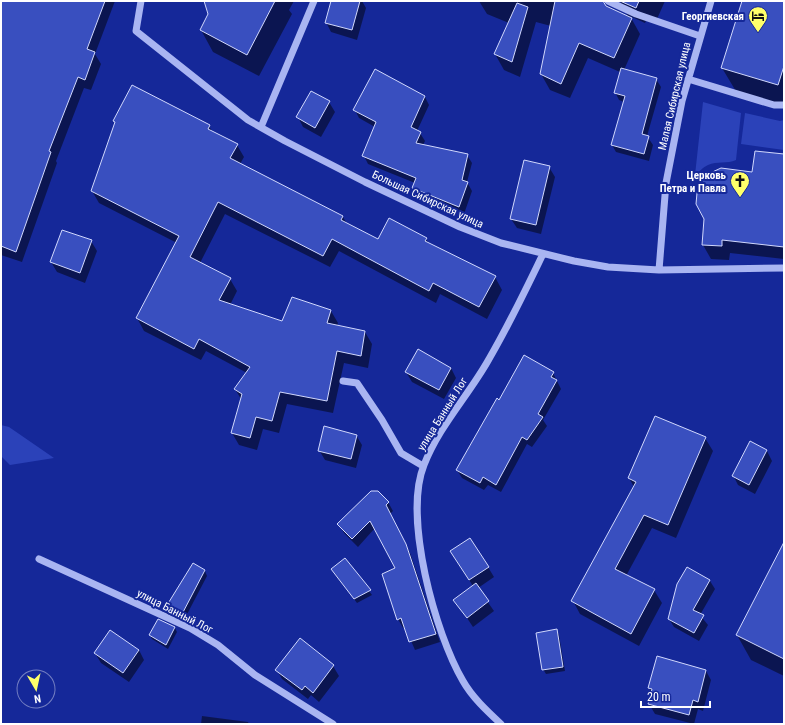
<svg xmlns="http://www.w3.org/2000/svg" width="785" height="725" viewBox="0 0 785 725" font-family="'Roboto Condensed',sans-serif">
<rect width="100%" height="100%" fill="#152899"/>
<!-- green -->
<path fill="#2b42b9" d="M 703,102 L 741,113 L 736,160 C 727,164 717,161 708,165 C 703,167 699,172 695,175 Z
M 745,113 L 780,121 L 784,120 L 784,150 L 741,144 Z
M 1,425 L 9,427 L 54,458 L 10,465 L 1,456 Z"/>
<!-- shadow -->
<path fill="#0007" d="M 1,1 L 115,1 L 95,54 L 101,64 L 91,90 L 84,88 L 56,161 L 57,163 L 22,262 L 1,255 Z
M 205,1 L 294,1 L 289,10 L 292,14 L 259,76 L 213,52 L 201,30 L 209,14 Z
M 332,1 L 362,1 L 366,8 L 357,40 L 331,32 L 326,22 Z
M 479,1 L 580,1 L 629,18 L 620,1 L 665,1 L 657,19 L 648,16 L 645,23 L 630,16 L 640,34 L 624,70 L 656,79 L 661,87 L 647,136 L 653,145 L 649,161 L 616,152 L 612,145 L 624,102 L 619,100 L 615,92 L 620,72 L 588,58 L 570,98 L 550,90 L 541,74 L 551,26 L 536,22 L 520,77 L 504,70 L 495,54 L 509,23 L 487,14 Z
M 743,1 L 784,1 L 784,107 L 737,93 L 722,68 Z
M 425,97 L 429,105 L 417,131 L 420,133 L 425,141 L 423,145 L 467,155 L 472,163 L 467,182 L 472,191 L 464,214 L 417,196 L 413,188 L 415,183 L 368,164 L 364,156 L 375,127 L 359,118 L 355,110 Z
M 329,102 L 335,112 L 321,137 L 303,127 L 298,117 Z
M 114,121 L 209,126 L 213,133 L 237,145 L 244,157 L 240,164 L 343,217 L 347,224 L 378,240 L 426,239 L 429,244 L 495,277 L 502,290 L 487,319 L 440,294 L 436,303 L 339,251 L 330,267 L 225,214 L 200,263 L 230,279 L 237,291 L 230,305 L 283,322 L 331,311 L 338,323 L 337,326 L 365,332 L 372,344 L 368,368 L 344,363 L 333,413 L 287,404 L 279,433 L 263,429 L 257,450 L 239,445 L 232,433 L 241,399 L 235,389 L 247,373 L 206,351 L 201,360 L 144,331 L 137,318 L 177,243 L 99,203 L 92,191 L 116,123 Z
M 784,155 L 784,259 L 730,253 L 729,260 L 711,259 L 703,245 L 707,176 L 721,169 L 753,173 Z
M 549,167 L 555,177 L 541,234 L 517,228 L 511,219 Z
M 91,241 L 97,251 L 85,283 L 57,272 L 51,262 Z
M 451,368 L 456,378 L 444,399 L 412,382 L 406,372 Z
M 553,373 L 561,389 L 543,420 L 547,426 L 532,447 L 527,444 L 501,492 L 488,485 L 484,490 L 462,478 L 457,470 L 499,401 Z
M 356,435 L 362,445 L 356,468 L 325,460 L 319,450 Z
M 705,438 L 713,451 L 676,538 L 652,528 L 626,576 L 654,590 L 662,603 L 639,646 L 580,614 L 573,601 L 634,487 L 629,478 Z
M 750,443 L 767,451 L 772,461 L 755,494 L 738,485 L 733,475 Z
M 388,502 L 393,511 L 390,514 L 410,553 L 440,642 L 415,650 L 405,627 L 403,628 L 398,619 L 396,568 L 375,528 L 358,547 L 344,533 L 339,524 Z
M 784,544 L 784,676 L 751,660 L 737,635 Z
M 451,552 L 488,567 L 494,577 L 478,588 L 494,611 L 473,627 L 455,600 L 473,586 Z
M 345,559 L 372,595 L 357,603 L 335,574 Z
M 193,564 L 205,571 L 207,576 L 183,622 L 167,615 L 165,610 Z
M 710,581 L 715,589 L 700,615 L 708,625 L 699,641 L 674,627 L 669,619 Z
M 175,628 L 177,632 L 168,649 L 152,639 L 150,635 Z
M 556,630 L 559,635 L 565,671 L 546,674 L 543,669 Z
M 300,640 L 333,666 L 339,676 L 319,702 L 311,695 L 308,699 L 282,679 L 277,670 Z
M 139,650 L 144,660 L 129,682 L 101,663 L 95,653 Z
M 706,671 L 711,680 L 703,711 L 698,709 L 694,724 L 655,714 L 649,704 L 652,693 L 649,688 Z
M 202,716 L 248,722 L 249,724 L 201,724 Z"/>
<!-- building -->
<path fill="#394fbf" stroke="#d1d8fd" d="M 1,1 L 105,1 L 87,49 L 95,52 L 85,80 L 78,77 L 49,151 L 51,152 L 16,252 L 1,246 Z
M 204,1 L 275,1 L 247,55 L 200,30 L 208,14 Z
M 331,1 L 360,1 L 352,30 L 325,23 Z
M 555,1 L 603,1 L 606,6 L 632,18 L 614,58 L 579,43 L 561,84 L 540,74 Z
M 620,1 L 639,1 L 636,8 Z
M 742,1 L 784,1 L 784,66 L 778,85 L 721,68 Z
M 517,3 L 528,7 L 512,62 L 494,54 Z
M 621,68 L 657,78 L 642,134 L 649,136 L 644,154 L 611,145 L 625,96 L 614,93 Z
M 375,69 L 425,96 L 411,127 L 421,132 L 416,143 L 468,154 L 462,180 L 468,182 L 459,207 L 412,188 L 416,178 L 362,156 L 376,122 L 353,110 Z
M 132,85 L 210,125 L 208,129 L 238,144 L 230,158 L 343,216 L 341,220 L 378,239 L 389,218 L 427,238 L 425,241 L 496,276 L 479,307 L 433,283 L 429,291 L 332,239 L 323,256 L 218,202 L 190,257 L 231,278 L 219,300 L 282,321 L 292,297 L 331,310 L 327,323 L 365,331 L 361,356 L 337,351 L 327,401 L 280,392 L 272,421 L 256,417 L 250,438 L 231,433 L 242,394 L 234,389 L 250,367 L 199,339 L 194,349 L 136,318 L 179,236 L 91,191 L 115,122 L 113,121 Z
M 311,91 L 330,101 L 315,128 L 296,117 Z
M 755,151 L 784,154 L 784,247 L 722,240 L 722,246 L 702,245 L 704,219 L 696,204 L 697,193 L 700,183 L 706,175 L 721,168 L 752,172 Z
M 524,160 L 550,166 L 536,225 L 510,219 Z
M 62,230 L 92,240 L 80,273 L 50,262 Z
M 418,349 L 451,368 L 439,390 L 405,372 Z
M 524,355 L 554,372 L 551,377 L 557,380 L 538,414 L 543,417 L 527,440 L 522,437 L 496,485 L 483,477 L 480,483 L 456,470 L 497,398 L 499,400 Z
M 655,416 L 706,437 L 668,525 L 644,515 L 615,569 L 655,589 L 631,634 L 571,601 L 636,482 L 628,478 Z
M 324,426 L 357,435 L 351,459 L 318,451 Z
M 750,441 L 767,450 L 749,485 L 732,476 Z
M 371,491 L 378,491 L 389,502 L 386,505 L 406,544 L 436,634 L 409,642 L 401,618 L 397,620 L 382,574 L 395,568 L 370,521 L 352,539 L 337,524 Z
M 470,538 L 489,567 L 469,580 L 450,551 Z
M 784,542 L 784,659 L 736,635 Z
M 345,558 L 371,590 L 354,599 L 331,569 Z
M 193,563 L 205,570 L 180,618 L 164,610 Z
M 687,567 L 710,580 L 693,610 L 704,615 L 694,633 L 668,619 L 677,584 Z
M 476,583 L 489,601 L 467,618 L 453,600 Z
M 158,619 L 175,627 L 166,645 L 149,635 Z
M 557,629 L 563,667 L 542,670 L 536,633 Z
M 110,630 L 139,650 L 123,673 L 94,653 Z
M 300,638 L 334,665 L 313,693 L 305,686 L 302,690 L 275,670 Z
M 657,656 L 706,670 L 698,702 L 693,700 L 689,715 L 648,704 L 652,689 L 648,688 Z"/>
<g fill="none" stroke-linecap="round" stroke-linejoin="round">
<!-- minor -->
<path stroke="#a9b5f2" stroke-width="7" d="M 141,1 L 136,31 L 248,120 L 285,141 L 365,182 L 460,227 L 501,243 L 574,261 L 608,267 L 659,270 L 784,268
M 608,1 L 636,14 L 700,36
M 688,79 L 774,105 L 784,105
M 261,127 L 314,1
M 659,270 L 666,183 L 682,101 L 711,1
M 343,381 L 357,383 L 382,420 L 401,453 L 423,466
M 39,559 L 190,628 L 218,645 L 255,675 L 333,724
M 501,724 C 487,711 472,697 463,681 C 435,633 403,517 424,465 C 439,426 469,395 489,359 C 509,325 526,289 543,254"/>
</g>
<!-- icons -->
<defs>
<g id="hotel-pin" transform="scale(1)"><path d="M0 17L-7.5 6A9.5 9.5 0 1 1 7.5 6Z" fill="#ffff6a" stroke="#152899"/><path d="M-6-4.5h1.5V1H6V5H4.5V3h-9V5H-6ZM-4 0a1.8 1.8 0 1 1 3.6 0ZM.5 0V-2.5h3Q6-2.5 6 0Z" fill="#111"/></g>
<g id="church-pin" transform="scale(1)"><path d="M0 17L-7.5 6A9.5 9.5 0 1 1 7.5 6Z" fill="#ffff6a" stroke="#152899"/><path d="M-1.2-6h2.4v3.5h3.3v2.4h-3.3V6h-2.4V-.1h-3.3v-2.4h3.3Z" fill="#111"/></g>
</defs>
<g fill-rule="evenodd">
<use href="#hotel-pin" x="758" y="16"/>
<use href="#church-pin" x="740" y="181"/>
</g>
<g text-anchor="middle" stroke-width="4" stroke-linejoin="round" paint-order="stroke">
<!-- poi labels -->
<g font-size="11" font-weight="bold" fill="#fff" stroke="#152899" text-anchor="end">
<text x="744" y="20">Георгиевская</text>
<text x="726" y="179">Церковь<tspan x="726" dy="13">Петра и Павла</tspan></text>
</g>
<!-- street labels -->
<g font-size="11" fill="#fff" stroke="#152899">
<text transform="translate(674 96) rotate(-77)" y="4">Малая Сибирская улица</text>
<text transform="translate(428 199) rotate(25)" y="4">Большая Сибирская улица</text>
<text transform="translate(442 414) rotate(-58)" y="4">улица Банный Лог</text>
<text transform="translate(175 611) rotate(27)" y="4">улица Банный Лог</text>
</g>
</g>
<!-- border -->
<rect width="785" height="725" fill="none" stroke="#ffffff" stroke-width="4"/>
<!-- north arrow -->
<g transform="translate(36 689) rotate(171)"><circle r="19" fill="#152899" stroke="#737ec2"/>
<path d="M0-3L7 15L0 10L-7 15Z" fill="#ffff6a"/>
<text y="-6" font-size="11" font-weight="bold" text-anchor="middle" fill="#ffffff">N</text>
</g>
<!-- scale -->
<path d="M641 701v6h69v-6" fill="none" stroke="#ffffff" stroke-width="2"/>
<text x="647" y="701" font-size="12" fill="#ffffff" stroke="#152899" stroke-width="3" paint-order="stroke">20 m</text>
</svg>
